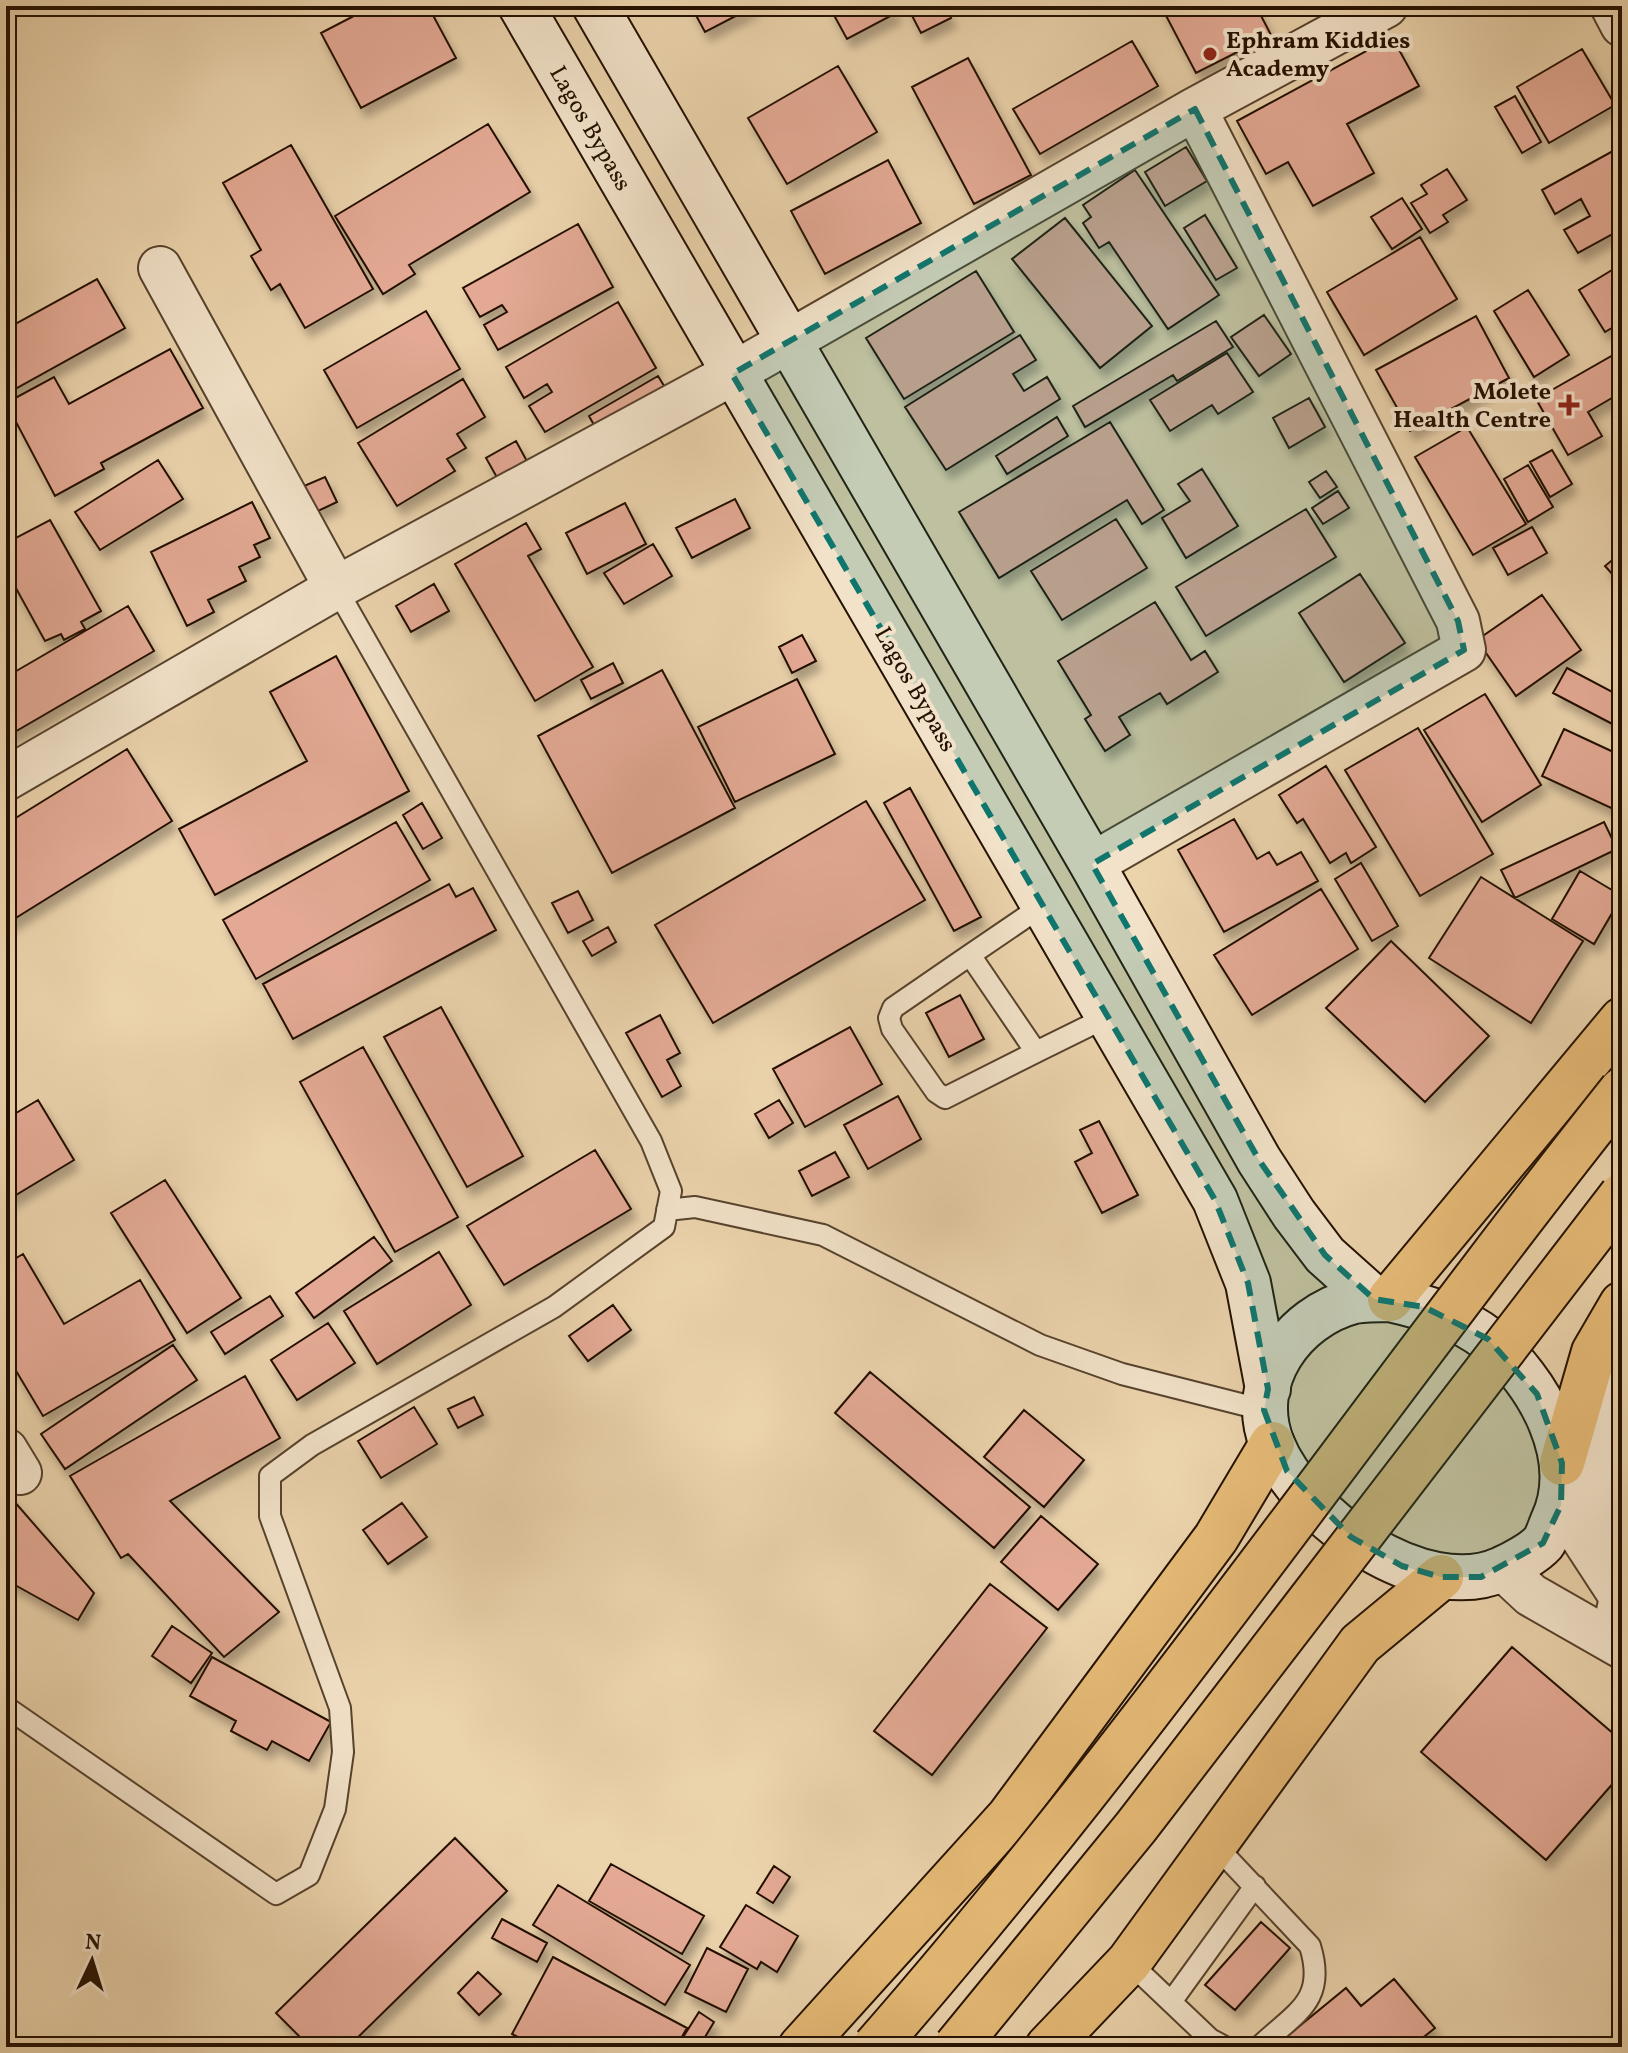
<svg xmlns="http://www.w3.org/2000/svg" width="1628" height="2053" viewBox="0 0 1628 2053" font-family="Vollkorn,serif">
<defs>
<filter id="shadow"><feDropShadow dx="5" dy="9" stdDeviation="4" flood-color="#0004"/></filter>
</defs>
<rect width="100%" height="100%" fill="#ebd3ac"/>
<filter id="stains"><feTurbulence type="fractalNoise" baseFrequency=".0025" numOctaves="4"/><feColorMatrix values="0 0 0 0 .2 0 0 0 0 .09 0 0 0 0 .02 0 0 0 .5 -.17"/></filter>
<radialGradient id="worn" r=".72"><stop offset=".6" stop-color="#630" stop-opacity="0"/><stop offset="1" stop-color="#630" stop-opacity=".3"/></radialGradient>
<!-- building -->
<path fill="#e3a994" stroke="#241101" stroke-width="2" filter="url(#shadow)" d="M 373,6 L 428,6 L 456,58 L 361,108 L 321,33 Z
M 691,6 L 755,6 L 705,32 Z
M 829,6 L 892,6 L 896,13 L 847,39 Z
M 907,6 L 944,6 L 951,18 L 921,33 Z
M 1161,6 L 1256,6 L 1271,35 L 1196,73 Z
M 1392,37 L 1419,86 L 1347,124 L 1374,173 L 1313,206 L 1288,162 L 1266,174 L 1237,121 Z
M 1132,41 L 1158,86 L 1040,154 L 1013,109 Z
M 1582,49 L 1615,105 L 1549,143 L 1517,87 Z
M 968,58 L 1031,175 L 974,204 L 912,87 Z
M 838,66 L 877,132 L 787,184 L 748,118 Z
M 1515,96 L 1541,142 L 1522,153 L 1495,107 Z
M 488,124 L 530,192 L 409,265 L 415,274 L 383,294 L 335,216 Z
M 291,145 L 373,289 L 305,328 L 280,284 L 271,290 L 251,256 L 261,250 L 223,183 Z
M 1622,146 L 1622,229 L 1578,253 L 1564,230 L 1590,216 L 1581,199 L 1555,214 L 1542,190 Z
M 1186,147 L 1207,181 L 1165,206 L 1145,172 Z
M 888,160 L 921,223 L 825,274 L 791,211 Z
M 1447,169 L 1467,200 L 1443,215 L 1448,222 L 1430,233 L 1411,203 L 1427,194 L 1421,185 Z
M 1135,170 L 1219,295 L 1168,329 L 1109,242 L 1099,248 L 1083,223 L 1091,217 L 1083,205 Z
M 1402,198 L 1422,229 L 1392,249 L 1371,217 Z
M 1205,215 L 1237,268 L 1216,280 L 1184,228 Z
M 1065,218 L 1152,326 L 1100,368 L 1012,259 Z
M 578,224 L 613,287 L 498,350 L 484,325 L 507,312 L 502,305 L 480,317 L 463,288 Z
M 1420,237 L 1457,299 L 1364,355 L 1327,292 Z
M 1622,264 L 1622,322 L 1605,332 L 1579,290 Z
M 976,271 L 1014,332 L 904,399 L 866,338 Z
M 97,279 L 125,328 L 6,394 L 6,329 Z
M 1528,290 L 1569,355 L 1534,377 L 1494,311 Z
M 618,302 L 656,368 L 545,432 L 529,406 L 552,392 L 547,384 L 524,398 L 506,367 Z
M 426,311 L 460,369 L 357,428 L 324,370 Z
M 1264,315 L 1291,354 L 1259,376 L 1231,337 Z
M 1476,316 L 1509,378 L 1410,431 L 1376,370 Z
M 1216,321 L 1233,347 L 1177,381 L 1173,375 L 1085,427 L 1073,406 Z
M 1020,335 L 1036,360 L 1013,374 L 1024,391 L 1047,377 L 1060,399 L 946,470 L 905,407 Z
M 170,349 L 203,408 L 101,463 L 104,469 L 55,496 L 6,403 L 54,377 L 69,404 Z
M 1622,350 L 1622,392 L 1588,412 L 1602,436 L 1568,455 L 1536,399 Z
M 1227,353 L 1253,392 L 1218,414 L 1212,405 L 1170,431 L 1150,400 Z
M 658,376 L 669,394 L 599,434 L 589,416 Z
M 463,379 L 485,417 L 457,434 L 466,448 L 447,459 L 455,471 L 397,506 L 358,443 Z
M 1309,398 L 1325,427 L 1289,448 L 1273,418 Z
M 1057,417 L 1068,436 L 1007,474 L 996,456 Z
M 1110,422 L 1164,510 L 1142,524 L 1127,500 L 999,578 L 959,512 Z
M 1467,427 L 1526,524 L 1473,555 L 1415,457 Z
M 516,441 L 529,465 L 499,481 L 486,458 Z
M 1552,450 L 1572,484 L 1550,497 L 1530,462 Z
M 158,460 L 183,499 L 100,550 L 75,512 Z
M 1528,465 L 1553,507 L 1528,522 L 1504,479 Z
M 1202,469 L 1238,526 L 1186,558 L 1162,518 L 1190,501 L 1178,484 Z
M 1326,471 L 1337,487 L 1320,498 L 1309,482 Z
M 325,477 L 337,502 L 316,512 L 304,486 Z
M 1338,491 L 1349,508 L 1323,524 L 1312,508 Z
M 735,499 L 750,528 L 692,558 L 676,528 Z
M 252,502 L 270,538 L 254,545 L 260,557 L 239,567 L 246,581 L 208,600 L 214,612 L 187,626 L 151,552 Z
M 625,503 L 646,544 L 587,574 L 566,533 Z
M 1306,509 L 1336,557 L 1206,636 L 1176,587 Z
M 1116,519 L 1147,568 L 1062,620 L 1031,571 Z
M 50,520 L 101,611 L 81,622 L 85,629 L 64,640 L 61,634 L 45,641 L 6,570 L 6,543 Z
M 526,523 L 541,549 L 528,556 L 593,667 L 535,701 L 455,564 Z
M 1532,527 L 1547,553 L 1508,575 L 1493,548 Z
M 653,544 L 672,576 L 624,604 L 604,573 Z
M 1622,552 L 1622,585 L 1605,566 Z
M 1360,574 L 1405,643 L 1344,682 L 1299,613 Z
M 434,584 L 449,611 L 411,632 L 396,606 Z
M 1542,595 L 1581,650 L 1516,696 L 1477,640 Z
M 1155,602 L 1191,660 L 1205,651 L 1218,672 L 1167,704 L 1160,693 L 1119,717 L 1130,735 L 1105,751 L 1085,719 L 1091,715 L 1058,661 Z
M 128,606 L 154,651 L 6,737 L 6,677 Z
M 802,635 L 816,661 L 792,673 L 779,647 Z
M 336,656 L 409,791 L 215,895 L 179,829 L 307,761 L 270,692 Z
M 613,663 L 623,683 L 591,699 L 581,680 Z
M 1567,668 L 1622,697 L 1622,729 L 1553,693 Z
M 662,670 L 735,808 L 612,873 L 538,736 Z
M 797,679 L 835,754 L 735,802 L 698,727 Z
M 1485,694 L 1541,785 L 1482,822 L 1424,730 Z
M 1418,728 L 1493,854 L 1420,896 L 1345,770 Z
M 1564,729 L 1622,756 L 1622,813 L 1542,776 Z
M 127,749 L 172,821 L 6,924 L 6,824 Z
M 1326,766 L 1376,847 L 1351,863 L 1346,853 L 1330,863 L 1303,819 L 1297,823 L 1279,795 Z
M 910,788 L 981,917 L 954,931 L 884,803 Z
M 866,801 L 925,900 L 713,1023 L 655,925 Z
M 422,803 L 442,838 L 423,849 L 403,815 Z
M 1234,819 L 1257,859 L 1269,852 L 1277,865 L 1301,852 L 1318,881 L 1224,932 L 1178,850 Z
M 396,822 L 430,880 L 256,979 L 223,920 Z
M 1604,822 L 1617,849 L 1515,898 L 1501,870 Z
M 1361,863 L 1398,926 L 1372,941 L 1335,879 Z
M 1580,871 L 1622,896 L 1594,944 L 1552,919 Z
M 1481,877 L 1583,941 L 1531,1023 L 1429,958 Z
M 449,884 L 456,897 L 473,888 L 496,930 L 293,1039 L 263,984 Z
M 1321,889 L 1358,949 L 1252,1015 L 1214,955 Z
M 578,891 L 593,920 L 568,933 L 552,903 Z
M 608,927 L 616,942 L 592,956 L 583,941 Z
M 1391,941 L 1489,1036 L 1425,1102 L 1326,1008 Z
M 960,995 L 984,1039 L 949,1057 L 926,1013 Z
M 441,1007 L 523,1156 L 467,1187 L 384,1037 Z
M 660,1015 L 680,1053 L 667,1060 L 681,1086 L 662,1097 L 626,1033 Z
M 850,1027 L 882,1084 L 805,1127 L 773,1069 Z
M 363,1047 L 458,1217 L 395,1252 L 300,1082 Z
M 898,1096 L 921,1139 L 868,1169 L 844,1125 Z
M 38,1100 L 74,1160 L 6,1201 L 6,1119 Z
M 779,1100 L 793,1123 L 769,1138 L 755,1114 Z
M 1099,1121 L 1138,1195 L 1102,1213 L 1075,1162 L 1092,1153 L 1080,1130 Z
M 595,1150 L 631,1209 L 504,1285 L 467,1226 Z
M 835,1152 L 849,1177 L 812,1196 L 799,1171 Z
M 165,1180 L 241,1298 L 187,1333 L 111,1213 Z
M 374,1237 L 392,1261 L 314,1318 L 296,1293 Z
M 439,1252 L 471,1305 L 377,1364 L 344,1311 Z
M 23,1254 L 64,1324 L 140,1280 L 175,1340 L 43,1416 L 6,1354 L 6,1264 Z
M 270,1296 L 283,1316 L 225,1354 L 211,1332 Z
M 613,1305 L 631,1330 L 588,1361 L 569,1336 Z
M 328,1323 L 355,1363 L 297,1400 L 271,1360 Z
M 173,1345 L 197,1380 L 65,1469 L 41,1434 Z
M 870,1372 L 1030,1507 L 994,1548 L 835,1413 Z
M 245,1376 L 280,1438 L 170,1501 L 279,1612 L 224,1657 L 128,1554 L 121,1558 L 70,1476 Z
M 474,1397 L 483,1415 L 458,1428 L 448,1409 Z
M 414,1407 L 437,1444 L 381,1478 L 358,1441 Z
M 1024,1410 L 1084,1460 L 1044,1507 L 984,1457 Z
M 6,1492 L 94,1593 L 78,1620 L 6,1580 Z
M 402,1503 L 427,1537 L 388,1564 L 363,1530 Z
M 1041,1516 L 1098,1564 L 1058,1610 L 1001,1562 Z
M 990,1584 L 1047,1628 L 932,1775 L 874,1731 Z
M 172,1626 L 212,1653 L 191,1683 L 152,1656 Z
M 1512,1647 L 1622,1741 L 1622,1773 L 1546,1860 L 1421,1752 Z
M 212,1657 L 331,1722 L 309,1761 L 272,1741 L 267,1750 L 231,1731 L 236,1721 L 190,1696 Z
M 455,1838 L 507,1891 L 348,2047 L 310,2047 L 276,2013 Z
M 611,1864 L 704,1916 L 682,1954 L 589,1901 Z
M 774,1866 L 790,1877 L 773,1903 L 757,1893 Z
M 558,1885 L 690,1965 L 665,2005 L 533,1925 Z
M 746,1905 L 798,1936 L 777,1972 L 761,1962 L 757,1969 L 720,1947 Z
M 502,1919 L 547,1943 L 537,1962 L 492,1938 Z
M 1261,1922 L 1290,1948 L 1235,2010 L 1205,1985 Z
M 707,1948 L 748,1969 L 726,2012 L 685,1992 Z
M 553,1957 L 687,2028 L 676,2047 L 537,2047 L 512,2034 Z
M 478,1972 L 501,1994 L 479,2015 L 458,1993 Z
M 1394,1979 L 1435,2028 L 1411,2047 L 1274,2047 L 1346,1988 L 1361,2006 Z
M 699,2012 L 714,2022 L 699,2047 L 688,2047 L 680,2042 Z"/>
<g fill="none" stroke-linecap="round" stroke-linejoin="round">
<!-- lane casing -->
<g stroke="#56422c" stroke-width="24">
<path id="lane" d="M 1042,906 L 970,955 L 1036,1052 L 1107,1017
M 970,955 L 893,1008 L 889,1018 L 892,1029 L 936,1092 L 945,1098 L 1036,1052
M 667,1210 L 695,1207 L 823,1235 L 1040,1345 L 1122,1374 L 1264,1410
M 6,1707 L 276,1894 L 309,1875 L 335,1809 L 343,1752 L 340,1708 L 270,1516 L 270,1476 L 312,1445 L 554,1307 L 664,1227 L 671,1191 L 651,1141 L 336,588
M 1215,1845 L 1310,1946 C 1327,2001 1296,2012 1259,2047
M 1129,1962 L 1210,2039 L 1225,2047
M 1171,2002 L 1255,1886"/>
</g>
<!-- street casing -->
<g stroke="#56422c" stroke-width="46">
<path id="street" d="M 1612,6 L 1622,25
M 160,268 L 336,588
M 6,779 L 336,588 L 732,374 L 1195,109 L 1386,6
M 1092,864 L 1464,650 L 1458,621 L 1195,109
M 1622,1374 L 1604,1436 L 1599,1491 L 1622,1548
M 6,1450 L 20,1473
M 1561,1505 L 1621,1597 L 1614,1631 L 1622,1637
M 1503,1569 L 1531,1595 L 1622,1647"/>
</g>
<!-- secondary casing -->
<g stroke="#241101" stroke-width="48">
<path id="secondary" d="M 521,6 L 1215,1200 L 1248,1283 L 1268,1389
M 595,6 L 1092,864 L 1259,1160 L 1294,1214 L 1325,1255 L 1374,1299
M 1390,1299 C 1425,1307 1460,1317 1489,1340 C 1539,1381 1582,1458 1553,1521 C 1550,1528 1547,1538 1543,1543 C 1534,1553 1514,1564 1502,1569 C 1423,1605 1301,1517 1272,1444 C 1247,1382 1292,1317 1354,1301 C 1365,1299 1378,1299 1390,1299 Z"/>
</g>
<!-- highway casing -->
<g stroke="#241101" stroke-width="48">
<path id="highway" d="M 1390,1299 L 1622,1020
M 1562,1463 L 1594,1352 L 1622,1304
M 801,2047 L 1009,1817 L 1216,1538 L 1272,1444
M 1048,2047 L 1129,1962 L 1360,1644 L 1441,1577"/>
</g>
<!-- lane -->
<use href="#lane" stroke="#f2e2c9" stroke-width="20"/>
<!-- street -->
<use href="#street" stroke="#f2e2c9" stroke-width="42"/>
<!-- secondary -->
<use href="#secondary" stroke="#f2e2c9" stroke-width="44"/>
<!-- highway -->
<use href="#highway" stroke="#e6ba76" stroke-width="44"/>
<!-- highway-bridge casing -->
<g stroke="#241101" stroke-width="48" stroke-linecap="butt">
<path id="highway-bridge" d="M 875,2047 C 1142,1742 1370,1407 1622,1090
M 956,2047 L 1136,1827 L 1622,1195"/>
</g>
<!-- highway-bridge -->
<use href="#highway-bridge" stroke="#e6ba76" stroke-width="44"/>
</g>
<!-- marked area -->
<path fill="#0f766e" fill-opacity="0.2" stroke="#0f766e" stroke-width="6" stroke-dasharray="16 10" stroke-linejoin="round" d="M 1195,109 L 1458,621 L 1464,650 L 1092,864 L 1259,1160 L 1325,1255 L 1374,1299 L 1424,1307 L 1488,1339 L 1537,1394 L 1562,1463 L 1561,1505 L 1543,1543 L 1481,1577 L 1441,1577 L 1402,1566 L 1351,1537 L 1287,1471 L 1264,1410 L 1268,1389 L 1248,1283 L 1215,1200 L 732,374 Z"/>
<!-- markers -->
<g fill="#8f2418" stroke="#f2e2c9" stroke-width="3">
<circle cx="1210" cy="54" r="8"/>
<path d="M1565 393h8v8h8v8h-8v8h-8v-8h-8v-8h8z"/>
</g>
<g text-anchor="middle" stroke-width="8" stroke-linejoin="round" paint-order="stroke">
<!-- poi labels -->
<g font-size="24" font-weight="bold" fill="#241101" stroke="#f2e2c9" text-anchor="start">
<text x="1226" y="48">Ephram Kiddies<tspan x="1226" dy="28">Academy</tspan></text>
<text x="1551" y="399" text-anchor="end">Molete<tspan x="1551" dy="28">Health Centre</tspan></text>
</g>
<!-- street labels -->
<g font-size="24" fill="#241101" stroke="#f2e2c9">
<text transform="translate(591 128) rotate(60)" y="8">Lagos Bypass</text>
<text transform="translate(916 689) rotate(60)" y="8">Lagos Bypass</text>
</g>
</g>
<!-- margin -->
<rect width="1628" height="2053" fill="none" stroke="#ebd3ac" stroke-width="32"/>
<rect x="8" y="8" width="1612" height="2037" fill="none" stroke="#241101" stroke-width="4"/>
<rect x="16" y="16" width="1596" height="2021" fill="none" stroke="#241101" stroke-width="2"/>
<!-- north arrow -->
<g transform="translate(92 1961) rotate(4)" stroke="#f2e2c9" stroke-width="6" paint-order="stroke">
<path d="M0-6L14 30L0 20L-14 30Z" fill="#241101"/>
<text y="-12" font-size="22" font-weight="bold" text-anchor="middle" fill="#241101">N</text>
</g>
<rect width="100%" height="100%" filter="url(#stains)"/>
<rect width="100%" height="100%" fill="url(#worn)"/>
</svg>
